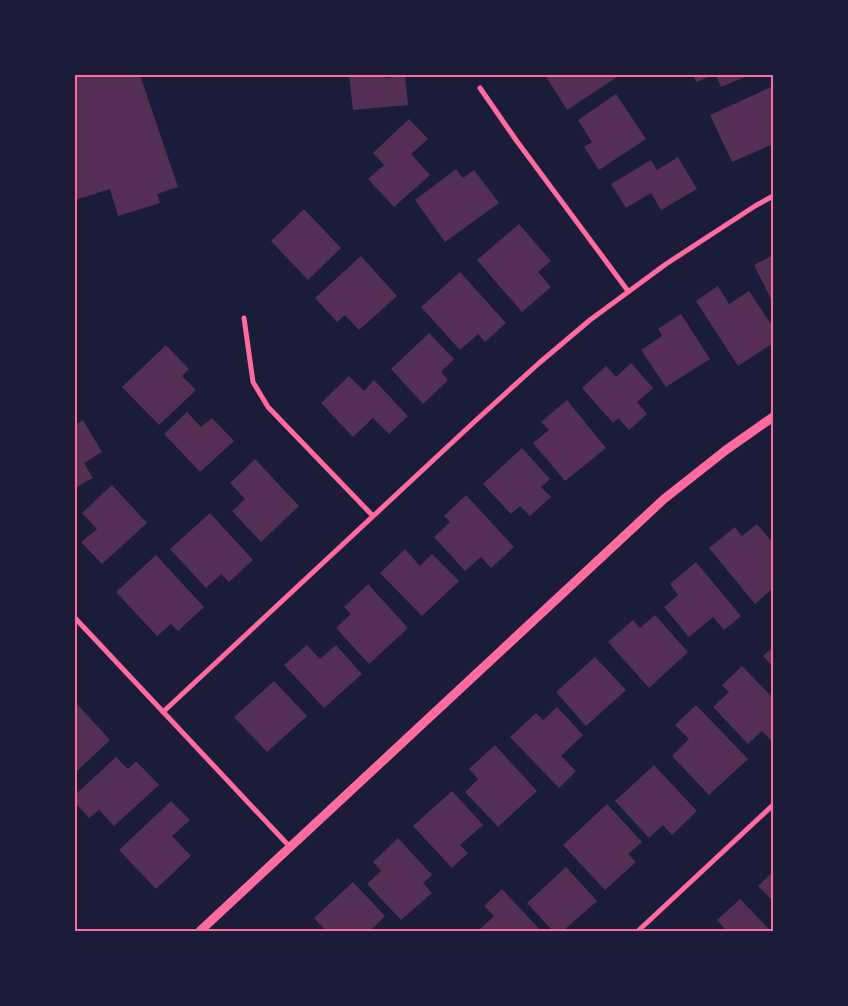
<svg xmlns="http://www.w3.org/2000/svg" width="848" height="1006" viewBox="0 0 848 1006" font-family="'Fira Sans Condensed',sans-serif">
<rect width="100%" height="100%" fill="#1b1b3a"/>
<!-- building -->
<path fill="#542f53" d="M 75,75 L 140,75 L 178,187 L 157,194 L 160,203 L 118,216 L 110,189 L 75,200 Z
M 349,75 L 385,75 L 385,78 L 405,76 L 408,105 L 353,110 Z
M 545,75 L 616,75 L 617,77 L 567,110 Z
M 693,75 L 714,75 L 696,82 Z
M 716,75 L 750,75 L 721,87 Z
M 773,86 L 773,144 L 732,162 L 710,115 Z
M 616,94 L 646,139 L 599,170 L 584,147 L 592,142 L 578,120 Z
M 409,119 L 428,139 L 411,154 L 430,175 L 394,207 L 368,179 L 384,165 L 373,153 Z
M 678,157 L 697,189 L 661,210 L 651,193 L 626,208 L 611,184 L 651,160 L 657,170 Z
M 456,169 L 463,178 L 474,170 L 499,203 L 445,242 L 415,200 Z
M 304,209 L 341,248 L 308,280 L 271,241 Z
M 519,224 L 551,261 L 538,272 L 551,287 L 522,312 L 477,260 Z
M 773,255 L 773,303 L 754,265 Z
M 361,256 L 397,296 L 359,330 L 345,315 L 337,322 L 315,298 Z
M 460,272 L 506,323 L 485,342 L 478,334 L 460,350 L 421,307 Z
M 718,286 L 729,304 L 749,291 L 773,327 L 773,343 L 738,366 L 696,301 Z
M 681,314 L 710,359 L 666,387 L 641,350 L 662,336 L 658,329 Z
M 429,333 L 454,359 L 441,372 L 448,380 L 423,404 L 391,369 Z
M 166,345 L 189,369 L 182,376 L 196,390 L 159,425 L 122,387 Z
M 631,363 L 653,388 L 637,402 L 647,414 L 629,430 L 618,418 L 613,423 L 582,388 L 606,366 L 616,377 Z
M 349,376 L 364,391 L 374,380 L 408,416 L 389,434 L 373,418 L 353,437 L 321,403 Z
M 567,400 L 606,448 L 565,481 L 533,443 L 549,430 L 541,422 Z
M 187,412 L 201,427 L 212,418 L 234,441 L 200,472 L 164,434 Z
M 83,420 L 102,452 L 84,463 L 93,478 L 75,488 L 75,425 Z
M 522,448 L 550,479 L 541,487 L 551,497 L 530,516 L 520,506 L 511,514 L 483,484 Z
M 255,459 L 299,506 L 261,542 L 232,511 L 245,499 L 230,483 Z
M 112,485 L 147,523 L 102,564 L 81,542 L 97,529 L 82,513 Z
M 466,495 L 514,547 L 491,568 L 481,557 L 465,571 L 434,537 L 450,522 L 444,516 Z
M 210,513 L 253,560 L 229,582 L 221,574 L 206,588 L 170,549 Z
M 757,524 L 773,543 L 773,588 L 755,604 L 709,548 L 735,527 L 742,536 Z
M 405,549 L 420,566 L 432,554 L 459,581 L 422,616 L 380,573 Z
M 156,555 L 204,607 L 178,631 L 171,624 L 157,636 L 116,592 Z
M 696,562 L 741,616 L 724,630 L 713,617 L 689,637 L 664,607 L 678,595 L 670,584 Z
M 368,584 L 408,628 L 369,664 L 336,628 L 351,614 L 344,607 Z
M 655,615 L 688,652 L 649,688 L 608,642 L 633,620 L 640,628 Z
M 307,645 L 320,659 L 336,645 L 362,674 L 324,708 L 284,665 Z
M 773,647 L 773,667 L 763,656 Z
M 595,657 L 626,690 L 586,726 L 556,692 Z
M 742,666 L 773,698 L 773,738 L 771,740 L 762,731 L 748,744 L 713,707 L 729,692 L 722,685 Z
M 274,681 L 307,716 L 267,752 L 234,717 Z
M 77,704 L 110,740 L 75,773 L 75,706 Z
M 696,705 L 748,759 L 709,795 L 672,756 L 689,739 L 675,725 Z
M 557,707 L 583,735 L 561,756 L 576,771 L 559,788 L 510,737 L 536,713 L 543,720 Z
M 495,745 L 537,791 L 498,827 L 465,792 L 478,779 L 469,769 Z
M 116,757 L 128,769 L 136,761 L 159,785 L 114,826 L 99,810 L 89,818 L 75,803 L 75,795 Z
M 654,765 L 697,811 L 672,835 L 663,825 L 649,838 L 615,801 Z
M 452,791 L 483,825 L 460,845 L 468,853 L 452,868 L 413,826 Z
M 171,801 L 190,820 L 172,836 L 191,856 L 156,889 L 119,850 Z
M 607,804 L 642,842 L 628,854 L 636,862 L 605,890 L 563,845 Z
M 398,838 L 432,875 L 423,883 L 432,893 L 401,920 L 367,884 L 381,871 L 373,862 Z
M 566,867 L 597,901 L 563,931 L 553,931 L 527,903 Z
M 773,872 L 773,901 L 758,886 Z
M 353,882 L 385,916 L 370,931 L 326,931 L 314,918 Z
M 502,889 L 541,931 L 478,931 L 494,916 L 484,906 Z
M 740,899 L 771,931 L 723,931 L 725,929 L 717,920 Z"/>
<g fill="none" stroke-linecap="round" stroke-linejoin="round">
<!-- minor -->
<path stroke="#ff6b9d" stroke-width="5" d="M 480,88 L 516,140 L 628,291
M 244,318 L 253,382 L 268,407 L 373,516
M 75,618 L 290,847
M 163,712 L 473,423 L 538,364 L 590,320 L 666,264 L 755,206 L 773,196
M 638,931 L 773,805"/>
<!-- tertiary -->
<path stroke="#ff6b9d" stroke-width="9" d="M 200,931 L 664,499 L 726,450 L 773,417"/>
</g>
<!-- border -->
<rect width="848" height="1006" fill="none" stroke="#1b1b3a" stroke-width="152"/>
<rect x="76" y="76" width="696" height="854" fill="none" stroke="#ff6b9d" stroke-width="2"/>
</svg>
